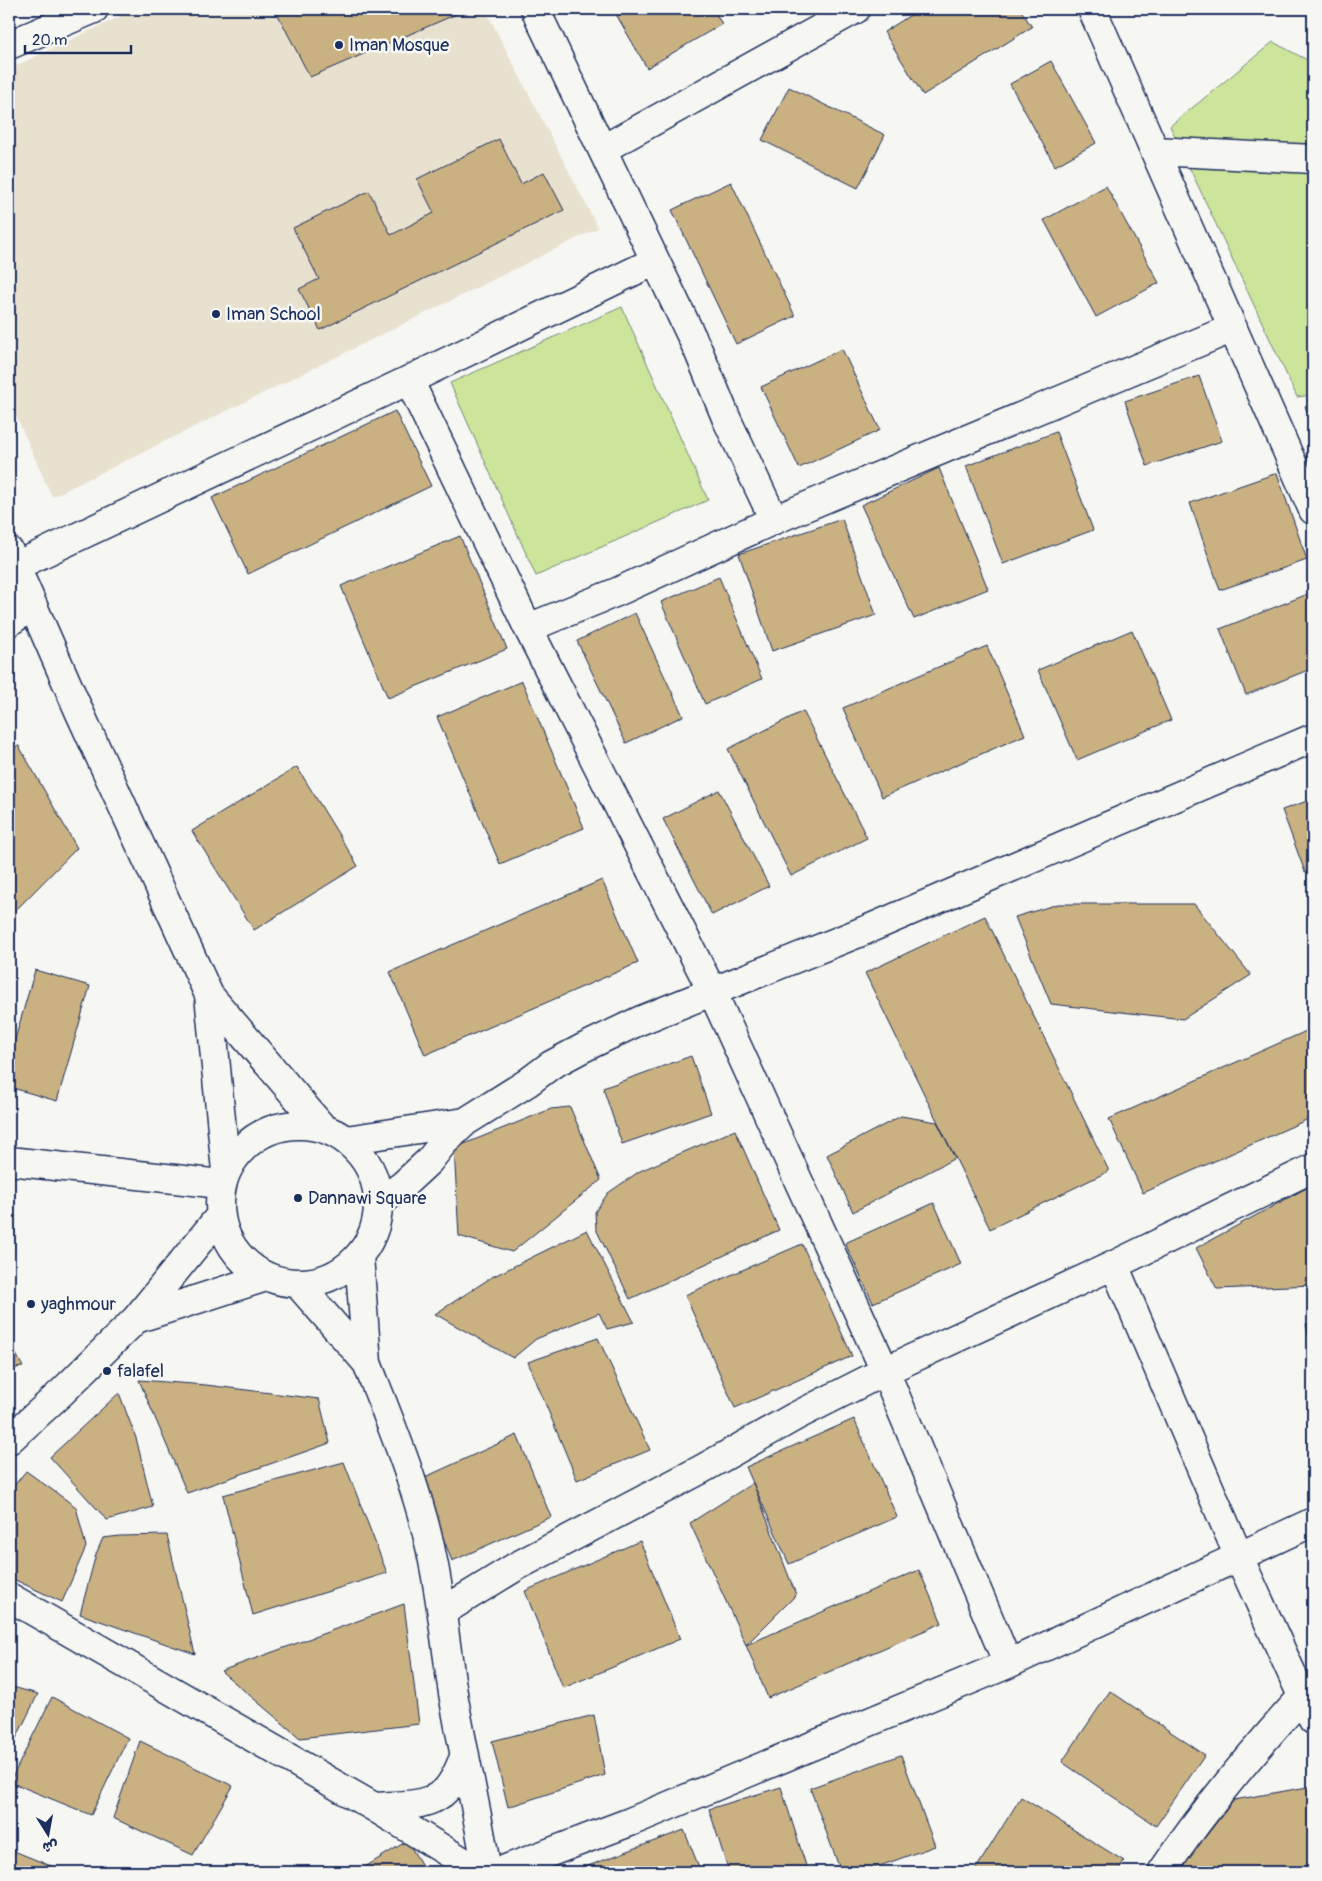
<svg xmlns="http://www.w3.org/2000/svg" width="1322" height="1881" viewBox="0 0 1322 1881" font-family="Pangolin,'Playpen Sans Arabic',sans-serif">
<rect width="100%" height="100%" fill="#f6f6f2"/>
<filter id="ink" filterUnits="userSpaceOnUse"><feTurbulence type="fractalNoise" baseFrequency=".02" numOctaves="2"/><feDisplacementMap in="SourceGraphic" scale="10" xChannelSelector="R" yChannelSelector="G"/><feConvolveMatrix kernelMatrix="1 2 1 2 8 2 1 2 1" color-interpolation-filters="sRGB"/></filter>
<g filter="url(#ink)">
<!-- built -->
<path fill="#e9e1d0" d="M 136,9 L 485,9 L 598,228 L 52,497 L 9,400 L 9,69 Z"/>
<!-- green -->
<path fill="#cce59b" stroke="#748a7c" d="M 1273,42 L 1313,63 L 1313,395 L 1297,397 L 1170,126 Z
M 622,307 L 708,500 L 536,576 L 450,383 Z"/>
<!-- building -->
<path fill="#cab181" stroke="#1b2f5e" d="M 275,9 L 458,9 L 459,13 L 310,77 Z
M 613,9 L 713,9 L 722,24 L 647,68 Z
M 920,9 L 1020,9 L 1032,27 L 923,95 L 884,32 Z
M 1051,61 L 1096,143 L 1055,166 L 1010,84 Z
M 789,87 L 885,135 L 858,188 L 762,140 Z
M 499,139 L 521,184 L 544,172 L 564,210 L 320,330 L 299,289 L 319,279 L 293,228 L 369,191 L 391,235 L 434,213 L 417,179 Z
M 731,182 L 795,316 L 736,344 L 672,210 Z
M 1106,186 L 1159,283 L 1096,317 L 1044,220 Z
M 842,349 L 880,430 L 799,468 L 761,387 Z
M 1199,376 L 1222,441 L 1147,466 L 1125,401 Z
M 1313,405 L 1313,429 L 1305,406 Z
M 395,411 L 431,486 L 248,574 L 212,498 Z
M 1056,432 L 1093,530 L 1003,564 L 966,466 Z
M 939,468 L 988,589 L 914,619 L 861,505 Z
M 1277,473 L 1307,560 L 1220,590 L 1190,503 Z
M 842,519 L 876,615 L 772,651 L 739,554 Z
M 460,536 L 507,649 L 388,698 L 341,586 Z
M 719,577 L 762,679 L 705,704 L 661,602 Z
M 1313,592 L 1313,668 L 1246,695 L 1220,629 Z
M 635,613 L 683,716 L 626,743 L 577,641 Z
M 1132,630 L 1171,720 L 1077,760 L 1038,670 Z
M 987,646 L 1025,735 L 882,797 L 843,708 Z
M 522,681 L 584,828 L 500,864 L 437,717 Z
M 803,711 L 867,838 L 791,876 L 728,749 Z
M 19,746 L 77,848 L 9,917 L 9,748 Z
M 297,767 L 358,866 L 254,930 L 192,831 Z
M 719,790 L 769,886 L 712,915 L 663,819 Z
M 1313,799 L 1313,869 L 1305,872 L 1282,810 Z
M 602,880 L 638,963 L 425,1055 L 390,972 Z
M 1058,904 L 1194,904 L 1251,975 L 1183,1019 L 1051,1004 L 1015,917 Z
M 985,916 L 1109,1171 L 990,1229 L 865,973 Z
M 35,970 L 90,986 L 57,1101 L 9,1087 L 9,1060 Z
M 1313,1028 L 1313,1117 L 1143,1193 L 1109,1119 Z
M 691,1056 L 711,1113 L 622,1144 L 603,1088 Z
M 570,1107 L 601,1180 L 512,1252 L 459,1236 L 454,1148 L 551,1109 Z
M 901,1116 L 937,1122 L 955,1158 L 853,1212 L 827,1155 Z
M 735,1130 L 779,1230 L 630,1299 L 596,1229 L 595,1212 L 608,1193 L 640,1171 Z
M 1310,1186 L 1313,1186 L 1313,1285 L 1217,1289 L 1196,1248 Z
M 934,1203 L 961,1264 L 873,1303 L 845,1243 Z
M 587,1230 L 634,1322 L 607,1329 L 599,1313 L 536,1339 L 513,1358 L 435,1314 L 492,1277 Z
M 802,1244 L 852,1356 L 735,1408 L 685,1295 Z
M 1313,1323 L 1313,1358 L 1306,1324 Z
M 598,1338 L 650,1450 L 577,1480 L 528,1362 Z
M 9,1341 L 23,1367 L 9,1369 Z
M 139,1380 L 206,1385 L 319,1399 L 330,1443 L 187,1493 Z
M 119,1393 L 136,1438 L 153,1507 L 107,1520 L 50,1457 Z
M 854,1419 L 897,1517 L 789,1564 L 746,1467 Z
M 517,1435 L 551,1517 L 452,1561 L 421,1479 Z
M 344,1462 L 387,1573 L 253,1615 L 223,1495 Z
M 26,1471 L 76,1507 L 86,1547 L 62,1602 L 9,1577 L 9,1492 Z
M 753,1483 L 796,1595 L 746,1645 L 690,1523 Z
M 167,1535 L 195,1654 L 80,1614 L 96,1554 L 103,1538 L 120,1536 Z
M 640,1541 L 680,1639 L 563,1688 L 525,1591 Z
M 919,1570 L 942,1623 L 768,1698 L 746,1645 Z
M 404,1604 L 419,1724 L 300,1738 L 221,1671 Z
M 9,1686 L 38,1694 L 9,1753 Z
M 1110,1691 L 1205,1755 L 1156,1826 L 1062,1762 Z
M 52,1697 L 128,1738 L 91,1815 L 10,1782 Z
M 594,1715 L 605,1775 L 508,1807 L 492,1741 Z
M 140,1741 L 233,1786 L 193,1855 L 113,1818 Z
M 901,1755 L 935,1846 L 863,1872 L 841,1872 L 810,1788 Z
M 1313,1786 L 1313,1872 L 1178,1872 L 1234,1800 Z
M 781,1787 L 808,1872 L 729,1872 L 709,1809 Z
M 1021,1797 L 1124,1861 L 1117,1872 L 974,1872 Z
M 684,1830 L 701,1872 L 572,1872 Z
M 407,1841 L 426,1872 L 357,1872 Z
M 9,1849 L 66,1872 L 9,1872 Z"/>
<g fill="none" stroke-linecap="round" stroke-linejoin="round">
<!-- minor casing -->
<g stroke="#1b2f5e" stroke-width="31">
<path id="minor" d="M 535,9 L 698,350 L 727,420 L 774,520
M 1092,9 L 1313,510
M 9,45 L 94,9
M 603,149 L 856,9
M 1155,151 L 1313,159
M 409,380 L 528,628 L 712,991 L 885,1371 L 1008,1664
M 9,551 L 79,711 L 209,995 L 323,1128
M 16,566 L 409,380 L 655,261
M 9,622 L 32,606
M 528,628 L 617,592 L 774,520 L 1233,328
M 209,995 L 226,1171
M220 1204a79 79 0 1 1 158 0a79 79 0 1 1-158 0Z
M 346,1140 L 465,1122
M 9,1161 L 221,1184
M 379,1203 L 403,1185 L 429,1161 L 444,1142 L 465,1122 L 527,1083 L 551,1065 L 583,1048 L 639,1021 L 866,930 L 1313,738
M 1114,1265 L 1239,1557 L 1313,1720
M 298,1284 L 367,1363 L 359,1256
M 136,1319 L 266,1277
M 367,1363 C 392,1427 420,1493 433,1561 C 442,1605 446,1649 453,1693 C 463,1753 478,1812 487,1872
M 9,1440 L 62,1392 L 136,1319 L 219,1217
M 9,1597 L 374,1807 L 480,1872
M 442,1612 L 517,1566 L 702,1469 L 796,1416 L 885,1371 L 1114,1265 L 1313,1168
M 374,1807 C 397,1805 430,1808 447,1789 C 456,1779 460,1766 465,1755
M 498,1872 L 630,1822 L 1008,1664 L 1313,1522
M 1162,1872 C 1204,1809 1252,1752 1303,1696"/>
</g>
<!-- minor -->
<use href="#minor" stroke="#f6f6f2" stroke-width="28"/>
</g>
</g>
<!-- markers -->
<g fill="#1b2f5e" stroke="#f6f6f2" stroke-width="2">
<circle cx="339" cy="45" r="5"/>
<circle cx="216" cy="314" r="5"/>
<circle cx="298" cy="1198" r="5"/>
<circle cx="31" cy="1304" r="5"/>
<circle cx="107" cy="1371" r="5"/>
</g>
<g text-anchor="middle" stroke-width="5" stroke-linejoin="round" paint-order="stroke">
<!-- poi labels -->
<g font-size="18" fill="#1b2f5e" stroke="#f6f6f2" text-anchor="start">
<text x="349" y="51">Iman Mosque</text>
<text x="226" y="320">Iman School</text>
<text x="308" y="1204">Dannawi Square</text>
<text x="41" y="1310">yaghmour</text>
<text x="117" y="1377">falafel</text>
</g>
</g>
<!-- margin -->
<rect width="1322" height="1881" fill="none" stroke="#f6f6f2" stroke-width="30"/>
<rect x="15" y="15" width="1292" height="1851" fill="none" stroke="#1b2f5e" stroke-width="2" filter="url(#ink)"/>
<!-- north arrow -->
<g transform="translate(48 1834) rotate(169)" stroke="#f6f6f2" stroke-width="4" paint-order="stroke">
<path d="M0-4L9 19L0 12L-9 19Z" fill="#1b2f5e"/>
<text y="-8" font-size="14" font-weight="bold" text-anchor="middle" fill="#1b2f5e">ش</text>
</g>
<!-- scale -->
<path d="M25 45v8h106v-8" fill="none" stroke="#1b2f5e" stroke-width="2.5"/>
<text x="32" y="45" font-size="15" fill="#1b2f5e" stroke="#f6f6f2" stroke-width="4" paint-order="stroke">20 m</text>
</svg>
